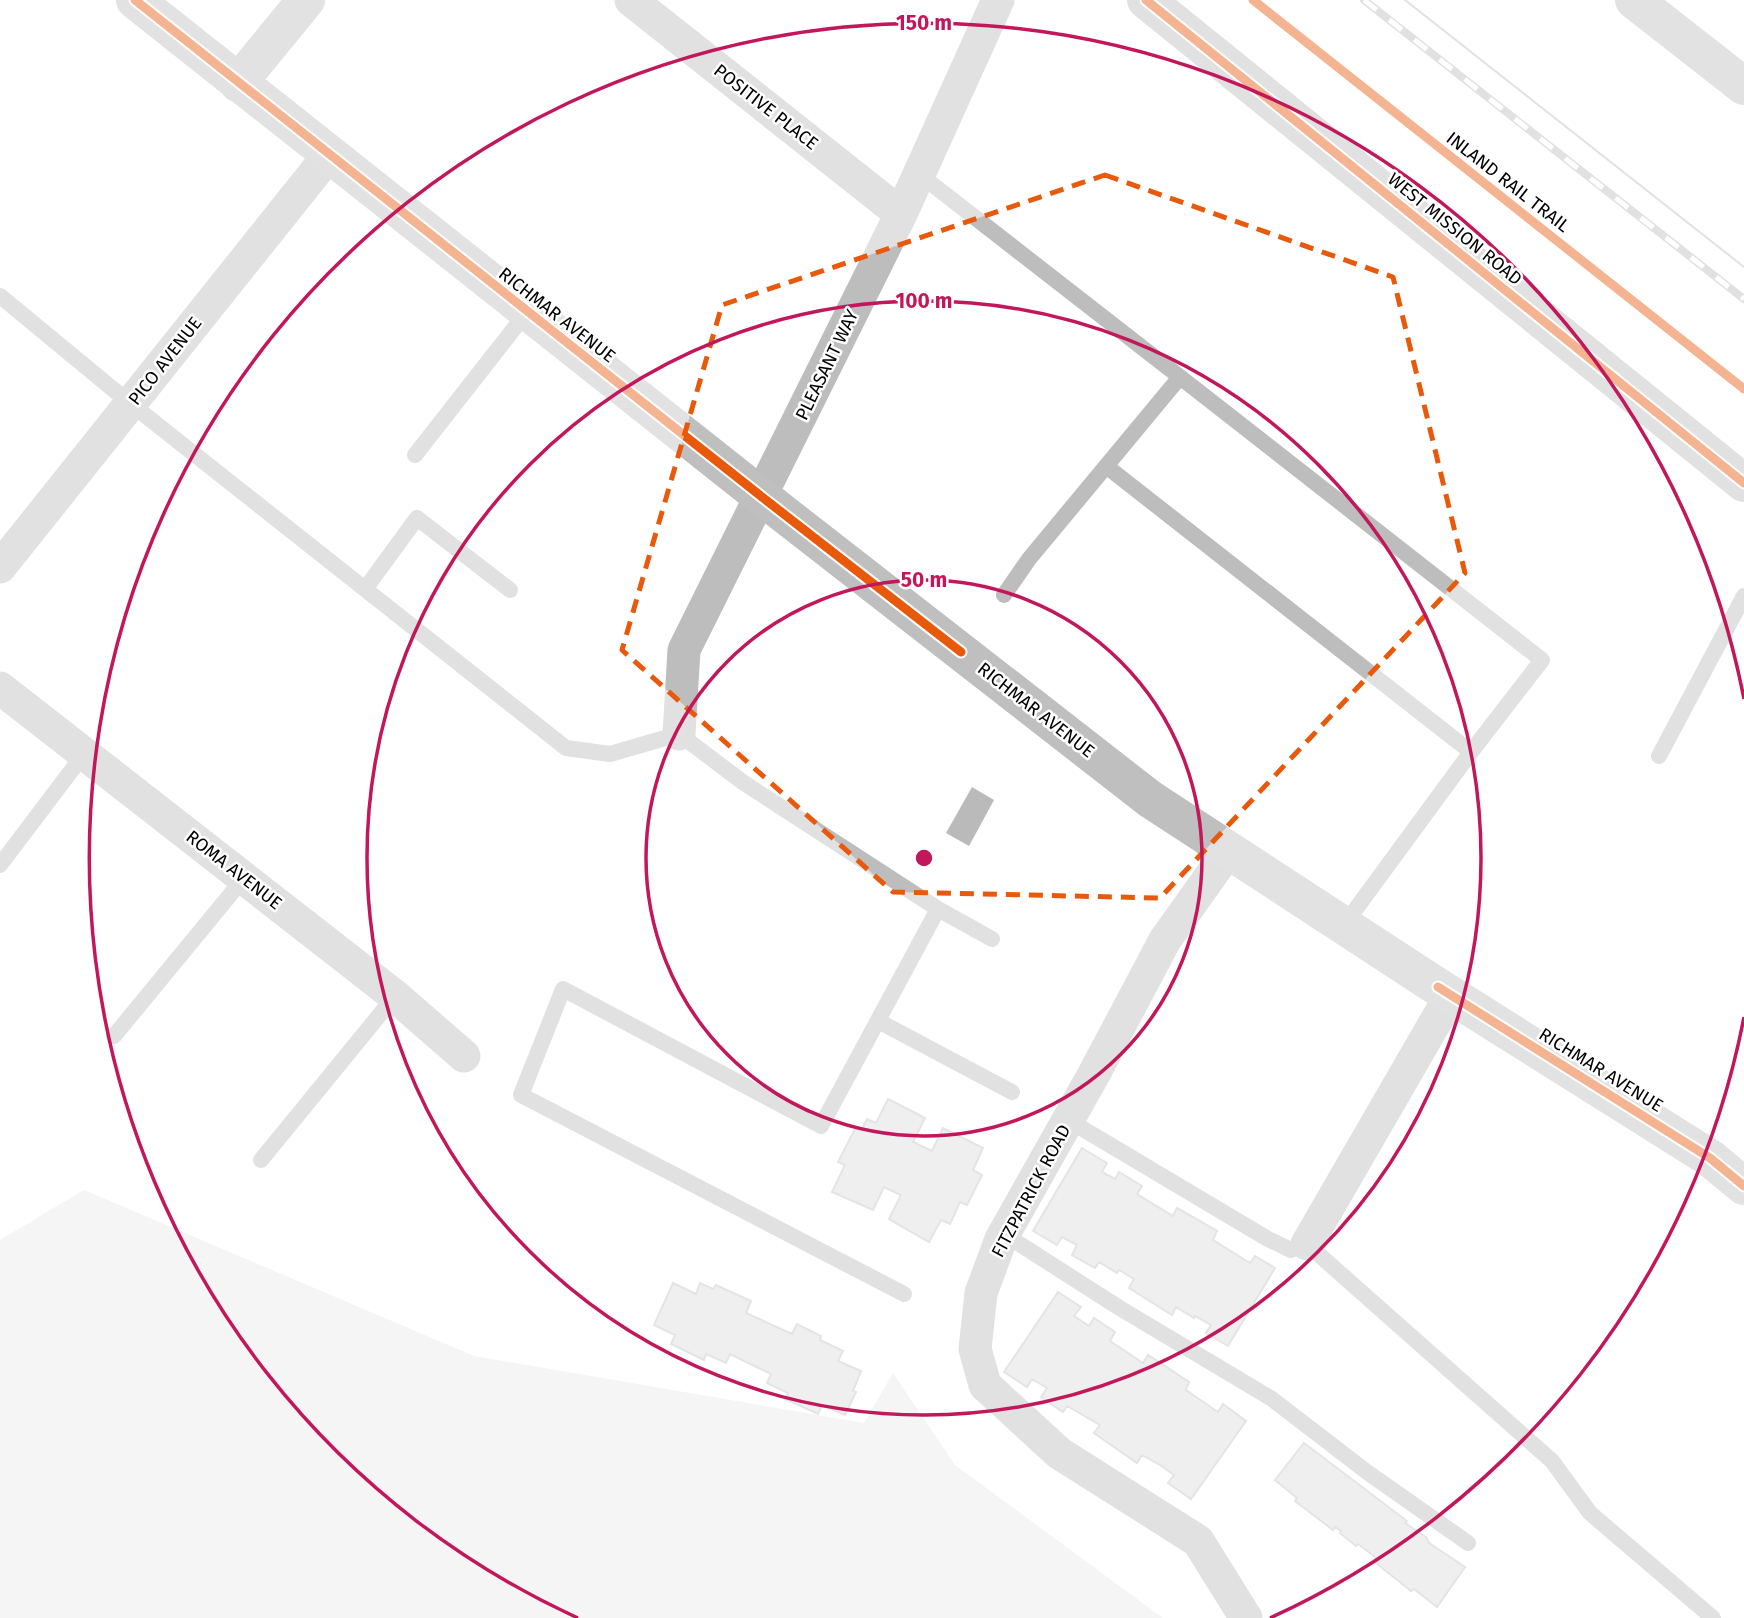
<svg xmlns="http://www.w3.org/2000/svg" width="1744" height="1618" viewBox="0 0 1744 1618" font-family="'Fira Sans',sans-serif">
<rect width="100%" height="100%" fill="#fff"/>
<!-- green -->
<path fill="#e8e8e8" d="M 84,1190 L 474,1356 L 864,1423 L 893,1373 L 955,1465 L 1163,1618 L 0,1618 L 0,1240 Z"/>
<!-- water -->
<path fill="#bababa" d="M 972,787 L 994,800 L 969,846 L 946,833 Z"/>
<!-- building -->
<path fill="#dcdcdc" stroke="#c4c4c4" stroke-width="2" d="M 888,1099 L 925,1118 L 913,1142 L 932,1151 L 943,1128 L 983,1148 L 973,1170 L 982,1175 L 967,1205 L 960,1202 L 950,1224 L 941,1220 L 929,1242 L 889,1219 L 901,1195 L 884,1187 L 873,1210 L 832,1192 L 845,1165 L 838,1162 L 856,1127 L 862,1129 L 867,1119 L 876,1123 Z
M 1082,1148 L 1107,1163 L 1102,1172 L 1115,1179 L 1119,1172 L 1142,1186 L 1137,1194 L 1173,1216 L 1177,1208 L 1217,1231 L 1213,1240 L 1250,1263 L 1255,1256 L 1275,1268 L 1228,1346 L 1206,1333 L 1211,1325 L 1195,1316 L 1194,1318 L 1176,1307 L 1172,1315 L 1129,1288 L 1134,1279 L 1119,1270 L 1117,1273 L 1099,1262 L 1095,1268 L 1072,1255 L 1077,1245 L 1062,1237 L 1057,1245 L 1033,1231 Z
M 673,1283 L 696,1294 L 700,1283 L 713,1289 L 716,1285 L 751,1301 L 746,1313 L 792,1334 L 797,1324 L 821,1336 L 820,1340 L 843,1351 L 838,1361 L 861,1371 L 853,1391 L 856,1392 L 845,1415 L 822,1405 L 818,1414 L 785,1399 L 788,1393 L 767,1383 L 771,1374 L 730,1354 L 726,1363 L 706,1354 L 704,1360 L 671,1344 L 675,1335 L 654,1325 Z
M 1058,1292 L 1081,1307 L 1074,1316 L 1089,1326 L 1094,1318 L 1115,1332 L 1110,1341 L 1143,1363 L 1148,1355 L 1189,1382 L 1186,1390 L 1218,1412 L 1223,1404 L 1246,1421 L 1191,1499 L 1168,1483 L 1174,1475 L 1160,1465 L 1142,1455 L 1137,1463 L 1094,1433 L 1100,1425 L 1067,1406 L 1063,1412 L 1041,1397 L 1047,1388 L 1032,1379 L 1027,1387 L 1004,1372 Z
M 1304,1443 L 1407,1521 L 1405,1523 L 1426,1537 L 1429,1543 L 1465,1567 L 1437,1607 L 1414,1589 L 1411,1591 L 1376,1563 L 1379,1560 L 1358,1544 L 1356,1546 L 1340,1533 L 1341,1531 L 1335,1527 L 1333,1530 L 1295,1501 L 1297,1498 L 1275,1480 Z"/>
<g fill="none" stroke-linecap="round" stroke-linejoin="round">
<!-- lane -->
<path stroke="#bdbdbd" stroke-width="16" d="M 919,174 L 1180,377
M 0,296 L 131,404 L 566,748 L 610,754 L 679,734 L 744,783 L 938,909
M 415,455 L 527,312
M 1106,466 L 1471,752
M 365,589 L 417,518 L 510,590
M 1004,595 L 1029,559 L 1180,377 L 1542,660 L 1471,752 L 1344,925
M 1659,756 L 1744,596
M 0,865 L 84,754
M 878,1021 L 1012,1092
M 114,1036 L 244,878
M 1068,1120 L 1268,1239 L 1291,1250 L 1307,1244 L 1552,1461 L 1590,1513 L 1713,1618
M 261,1160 L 395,996
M 1004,1234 L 1118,1307 L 1272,1399 L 1367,1472 L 1468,1543
M 904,1294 L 521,1095 L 563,989 L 821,1126 L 938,909 L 992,939"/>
<!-- street -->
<path stroke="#bdbdbd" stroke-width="33" d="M 631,0 L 901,214
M 0,567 L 329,155
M 0,688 L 395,996 L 464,1056
M 679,734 L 684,650 L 901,214 L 998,0
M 1229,850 L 1165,940 L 1094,1074 L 1001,1239 L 981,1293 L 975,1349 L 985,1385 L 1059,1453 L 1198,1541 L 1246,1618
M 1307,1244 L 1451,995"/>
<!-- secondary -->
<path stroke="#bfbfbf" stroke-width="38" d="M 135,0 L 762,497 L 1150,799 L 1438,987 L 1710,1158 L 1744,1186
M 1634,0 L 1744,86
M 238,83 L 306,0"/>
<!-- primary -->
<path stroke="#bdbdbd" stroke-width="38" d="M 1146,0 L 1744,483"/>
<!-- tram -->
<path stroke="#bdbdbd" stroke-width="2" d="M 1405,0 L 1744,267"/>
<!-- rail casing -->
<g stroke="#bdbdbd" stroke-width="8">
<path id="rail" d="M 1364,0 L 1744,299"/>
</g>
<!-- rail -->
<use href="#rail" stroke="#fff" stroke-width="5" stroke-dasharray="16" stroke-linecap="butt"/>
<!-- cycleway casing -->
<g stroke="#fff" stroke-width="13">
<path id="cycleway" d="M 135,0 L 762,497 L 961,652
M 1146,0 L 1744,483
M 1253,0 L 1744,389
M 1438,987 L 1710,1158 L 1744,1186"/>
</g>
<!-- cycleway -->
<use href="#cycleway" stroke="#e8590c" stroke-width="9"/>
</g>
<!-- marked area -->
<path d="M0 0H1744V1618H0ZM 1105,175 L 1393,277 L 1465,573 L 1160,898 L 893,892 L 622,650 L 722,305 Z" fill="#fff" fill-opacity=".55" fill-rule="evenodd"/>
<path fill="none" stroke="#e8590c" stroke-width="5" stroke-dasharray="14 9" stroke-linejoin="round" d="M 1105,175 L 1393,277 L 1465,573 L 1160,898 L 893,892 L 622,650 L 722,305 Z"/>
<!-- distance rings -->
<g fill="none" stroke="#c2185b" stroke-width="3.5">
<circle cx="924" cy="858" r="278"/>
<circle cx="924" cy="858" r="557"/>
<path d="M1744 1017A835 835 0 0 1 1270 1618M578 1618A835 835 0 1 1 1744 699"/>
</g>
<g text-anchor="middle" stroke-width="5" stroke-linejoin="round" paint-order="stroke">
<!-- street labels -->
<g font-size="18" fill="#000" stroke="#fff">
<text transform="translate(766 107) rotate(38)" y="6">POSITIVE PLACE</text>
<text transform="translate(1508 182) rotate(38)" y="6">INLAND RAIL TRAIL</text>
<text transform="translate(1455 229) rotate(39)" y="6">WEST MISSION ROAD</text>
<text transform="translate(557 315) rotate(38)" y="6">RICHMAR AVENUE</text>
<text transform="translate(165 361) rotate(-52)" y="6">PICO AVENUE</text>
<text transform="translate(827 365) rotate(-64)" y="6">PLEASANT WAY</text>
<text transform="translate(1036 710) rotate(38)" y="6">RICHMAR AVENUE</text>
<text transform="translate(234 870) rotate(38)" y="6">ROMA AVENUE</text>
<text transform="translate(1601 1070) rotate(32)" y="6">RICHMAR AVENUE</text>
<text transform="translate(1031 1191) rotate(-62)" y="6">FITZPATRICK ROAD</text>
</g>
</g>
<circle cx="924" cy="858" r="10" fill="#c2185b" stroke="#fff" stroke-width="3.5"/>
<g font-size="21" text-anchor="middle" font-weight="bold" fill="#c2185b" stroke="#fff" stroke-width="5" stroke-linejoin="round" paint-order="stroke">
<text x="924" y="30">150 m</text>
<text x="924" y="308">100 m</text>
<text x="924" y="587">50 m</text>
</g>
</svg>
